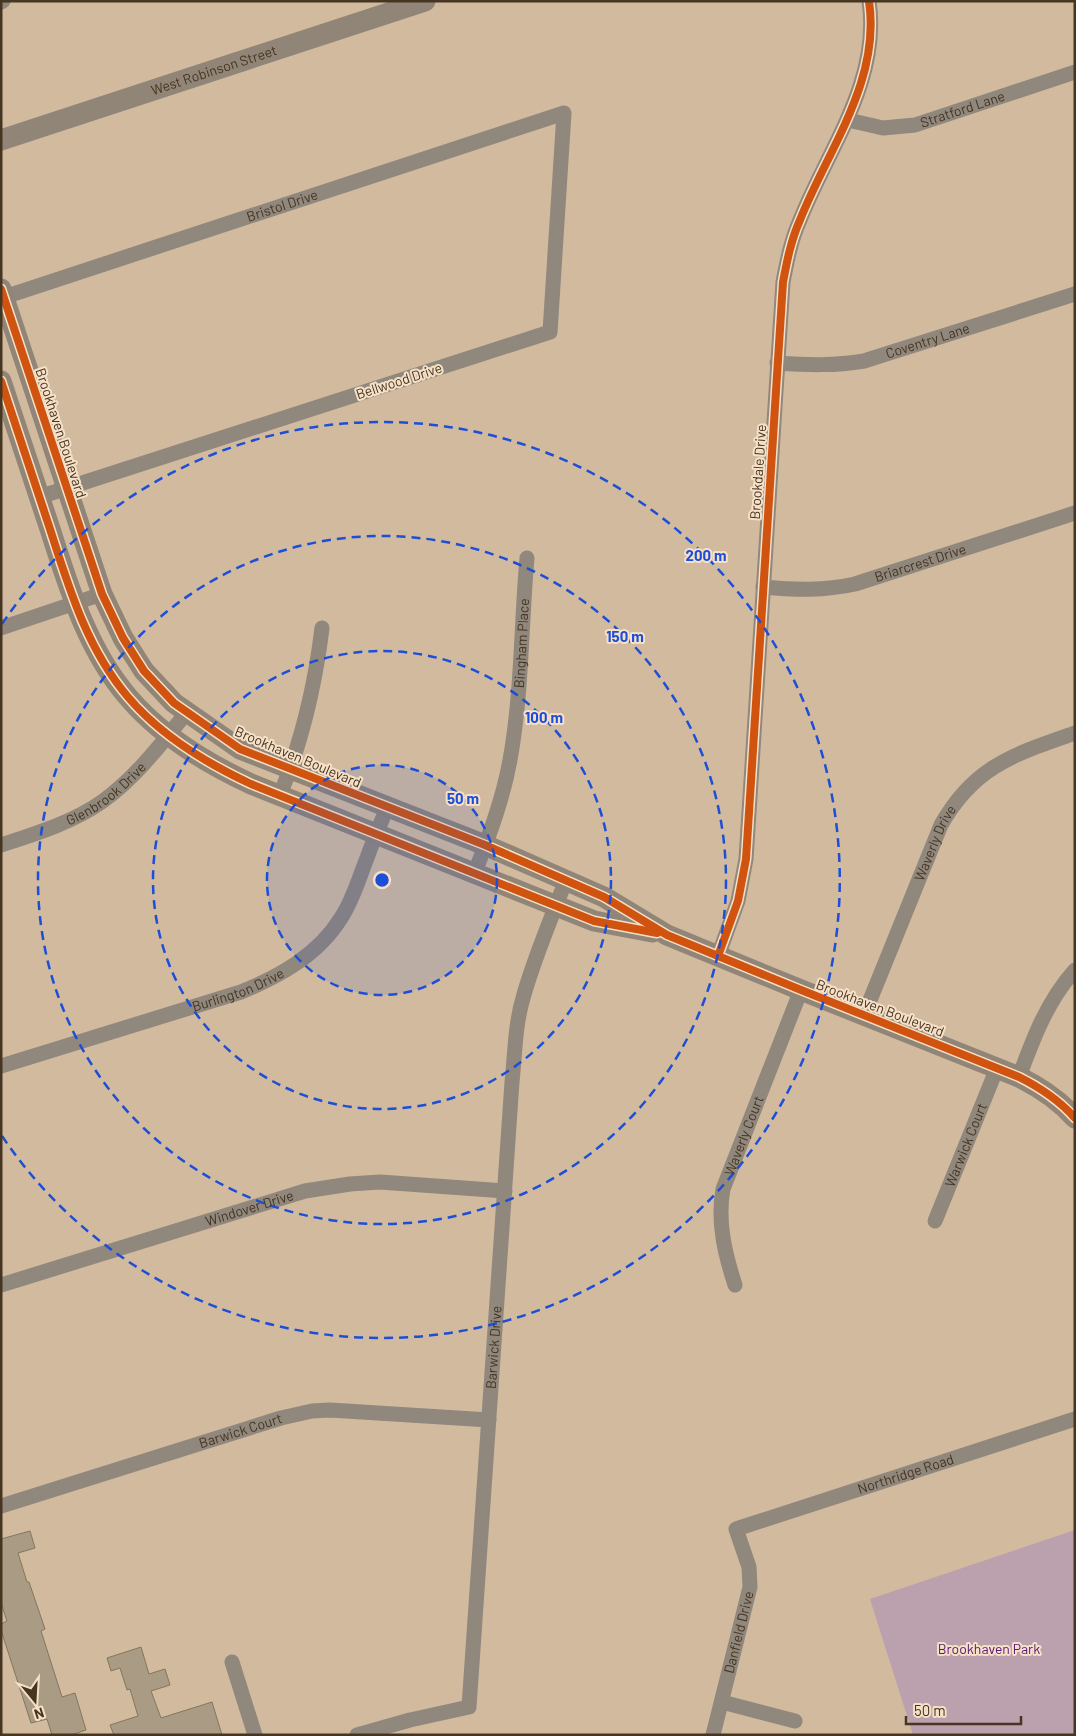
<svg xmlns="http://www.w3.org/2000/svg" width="1076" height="1736" viewBox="0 0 1076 1736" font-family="Barlow,sans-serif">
<rect width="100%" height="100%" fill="#d1ba9e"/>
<!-- green -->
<path fill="#bba1ae" d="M 1075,1530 L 1075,1735 L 913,1735 L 870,1599 Z"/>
<!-- building -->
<path fill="#aa9c84" stroke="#84765d" d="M 30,1531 L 35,1548 L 18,1553 L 27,1582 L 29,1582 L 45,1629 L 41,1631 L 62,1697 L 75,1693 L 86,1730 L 71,1735 L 52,1735 L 47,1719 L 31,1723 L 1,1630 L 1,1624 L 7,1621 L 1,1603 L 1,1539 Z
M 141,1647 L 149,1674 L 165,1669 L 170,1685 L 151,1691 L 161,1718 L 212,1702 L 222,1735 L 114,1735 L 110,1725 L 138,1716 L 130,1689 L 127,1690 L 120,1668 L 111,1671 L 107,1658 Z"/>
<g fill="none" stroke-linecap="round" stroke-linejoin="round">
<!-- street -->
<g stroke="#90877d" stroke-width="15">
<path d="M 1,2 L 3,1"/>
<path id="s1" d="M 848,120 L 883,128 L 915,125 L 1075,72"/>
<path id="s2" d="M 1,298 L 564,113 L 550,332 L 39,497"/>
<path id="s3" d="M 777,363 C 807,365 835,366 864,361 L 1075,294"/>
<path id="s4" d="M 763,587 C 795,590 824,591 855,584 L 1075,513"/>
<path d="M 1,628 L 102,594"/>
<path d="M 280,795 C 302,741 315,686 322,628"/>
<path id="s5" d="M 1,845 C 35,834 74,822 103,801 C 136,777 161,744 187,712"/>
<path id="s6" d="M 475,872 C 489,836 503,799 510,760 C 522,694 521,625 527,558"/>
<path d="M 718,956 L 738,901 L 746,859 L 783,282 C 787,261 791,240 800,220 C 828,149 881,81 869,1"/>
<path id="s7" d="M 864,1015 L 941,825 C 974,766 1015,754 1075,733"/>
<path id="s8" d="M 1,1066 L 241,992 C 280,976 318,955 341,918 C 353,900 359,878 367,858 C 373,841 380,825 387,808"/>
<path d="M 1019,1077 C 1033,1039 1047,1001 1075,970"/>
<path id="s9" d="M 935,1221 L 997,1068"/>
<path id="s10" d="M 1,1285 L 305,1191 L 350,1184 L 380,1182 L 505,1191"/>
<path id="s11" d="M 735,1285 C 725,1254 717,1222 723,1189 L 801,990"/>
<path id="s12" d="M 1,1506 L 281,1418 L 312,1411 L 330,1410 L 489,1420"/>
<path d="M 232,1662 L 255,1735"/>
<path d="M 722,1702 L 795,1721"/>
<path id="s13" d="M 357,1735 L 410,1720 L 469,1707 L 512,1082 C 515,1054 515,1025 523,998 C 534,958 551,919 566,880"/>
<path id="s14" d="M 713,1735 L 750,1587 L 749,1567 L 736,1529 L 1075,1419"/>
</g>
<!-- secondary -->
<g stroke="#908577" stroke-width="21">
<path id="s15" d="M 1,140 L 425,1"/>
<path d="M 1,289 L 102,594 L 123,638 L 144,671 L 174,703 L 240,749 L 485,845 L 604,897 L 667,935 L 801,990 L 1019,1077 C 1041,1088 1059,1100 1075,1118"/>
<path d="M 1,381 C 17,430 34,480 50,529 C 69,588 87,649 128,697 C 161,736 206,763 251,784 L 594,921 L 652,932"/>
</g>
<!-- cycleway casing -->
<g stroke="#f6e1c8" stroke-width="11">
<path id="cycleway" d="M 1,289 L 102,594 L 123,638 L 144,671 L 174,703 L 240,749 L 485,845 L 604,897 L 667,935 L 801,990 L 1019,1077 C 1041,1088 1059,1100 1075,1118
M 1,381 C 17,430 34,480 50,529 C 69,588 87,649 128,697 C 161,736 206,763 251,784 L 594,921 L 657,933
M 718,956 L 738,901 L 746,859 L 783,282 C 787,261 791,240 800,220 C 828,149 881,81 869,1"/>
</g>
<!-- cycleway -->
<use href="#cycleway" stroke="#d0540f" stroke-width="8"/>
</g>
<!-- distance rings -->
<circle cx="382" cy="880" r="115" fill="#1d4ed8" fill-opacity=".12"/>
<g fill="none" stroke="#1d4ed8" stroke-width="2.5" stroke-dasharray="9 6">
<circle cx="382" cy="880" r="115"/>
<circle cx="382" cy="880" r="229"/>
<circle cx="382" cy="880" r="344"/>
<path d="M2 624A458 458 0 1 1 2 1136"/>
</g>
<g text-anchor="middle" stroke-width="4" stroke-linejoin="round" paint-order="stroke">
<!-- street labels -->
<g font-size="14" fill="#463520" stroke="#f6e1c8">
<text dy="5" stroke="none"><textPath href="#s15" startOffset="224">West Robinson Street</textPath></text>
<text dy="5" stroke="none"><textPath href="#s1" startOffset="118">Stratford Lane</textPath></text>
<text dy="5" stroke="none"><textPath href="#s2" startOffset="296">Bristol Drive</textPath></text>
<text dy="5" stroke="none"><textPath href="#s3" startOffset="154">Coventry Lane</textPath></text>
<text transform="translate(399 381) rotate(-18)" y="5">Bellwood Drive</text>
<text transform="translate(61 433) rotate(72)" y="5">Brookhaven Boulevard</text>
<text transform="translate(758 472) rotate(-86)" y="5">Brookdale Drive</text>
<text dy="5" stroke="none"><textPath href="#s4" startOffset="161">Briarcrest Drive</textPath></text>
<text dy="5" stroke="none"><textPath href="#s6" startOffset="235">Bingham Place</textPath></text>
<text transform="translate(298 757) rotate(23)" y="5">Brookhaven Boulevard</text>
<text dy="5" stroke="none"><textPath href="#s5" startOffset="118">Glenbrook Drive</textPath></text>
<text dy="5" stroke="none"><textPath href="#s7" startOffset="186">Waverly Drive</textPath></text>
<text dy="5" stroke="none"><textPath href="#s8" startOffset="249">Burlington Drive</textPath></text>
<text transform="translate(880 1008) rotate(21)" y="5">Brookhaven Boulevard</text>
<text dy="5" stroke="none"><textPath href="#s11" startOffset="155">Waverly Court</textPath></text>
<text dy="5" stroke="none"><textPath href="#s9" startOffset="82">Warwick Court</textPath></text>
<text dy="5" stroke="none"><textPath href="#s10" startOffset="260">Windover Drive</textPath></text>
<text dy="5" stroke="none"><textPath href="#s13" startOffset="476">Barwick Drive</textPath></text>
<text dy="5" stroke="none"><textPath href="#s12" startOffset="251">Barwick Court</textPath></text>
<text dy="5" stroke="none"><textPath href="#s14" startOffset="391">Northridge Road</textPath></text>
<text dy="5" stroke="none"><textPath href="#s14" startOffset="106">Danfield Drive</textPath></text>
</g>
<!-- park labels -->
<g font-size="14" fill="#571775" stroke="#f6e1c8">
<text x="989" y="1654">Brookhaven Park</text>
</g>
</g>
<circle cx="382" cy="880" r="8" fill="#1d4ed8" stroke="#f6e1c8" stroke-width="2.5"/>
<g font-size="15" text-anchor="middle" font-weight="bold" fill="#1d4ed8" stroke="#f6e1c8" stroke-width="4" stroke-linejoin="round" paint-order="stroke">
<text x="706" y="561">200 m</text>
<text x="625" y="642">150 m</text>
<text x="544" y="723">100 m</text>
<text x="463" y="804">50 m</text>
</g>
<!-- border -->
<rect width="1076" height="1736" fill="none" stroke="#463520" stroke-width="5"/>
<!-- north arrow -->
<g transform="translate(35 1701) rotate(162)" stroke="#f6e1c8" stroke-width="4" paint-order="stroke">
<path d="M0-4L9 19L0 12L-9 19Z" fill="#463520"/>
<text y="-8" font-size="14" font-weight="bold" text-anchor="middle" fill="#463520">N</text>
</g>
<!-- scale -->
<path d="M906 1716v8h115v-8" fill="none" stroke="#463520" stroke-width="2.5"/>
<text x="914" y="1716" font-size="15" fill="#463520" stroke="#f6e1c8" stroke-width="4" paint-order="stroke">50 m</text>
</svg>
